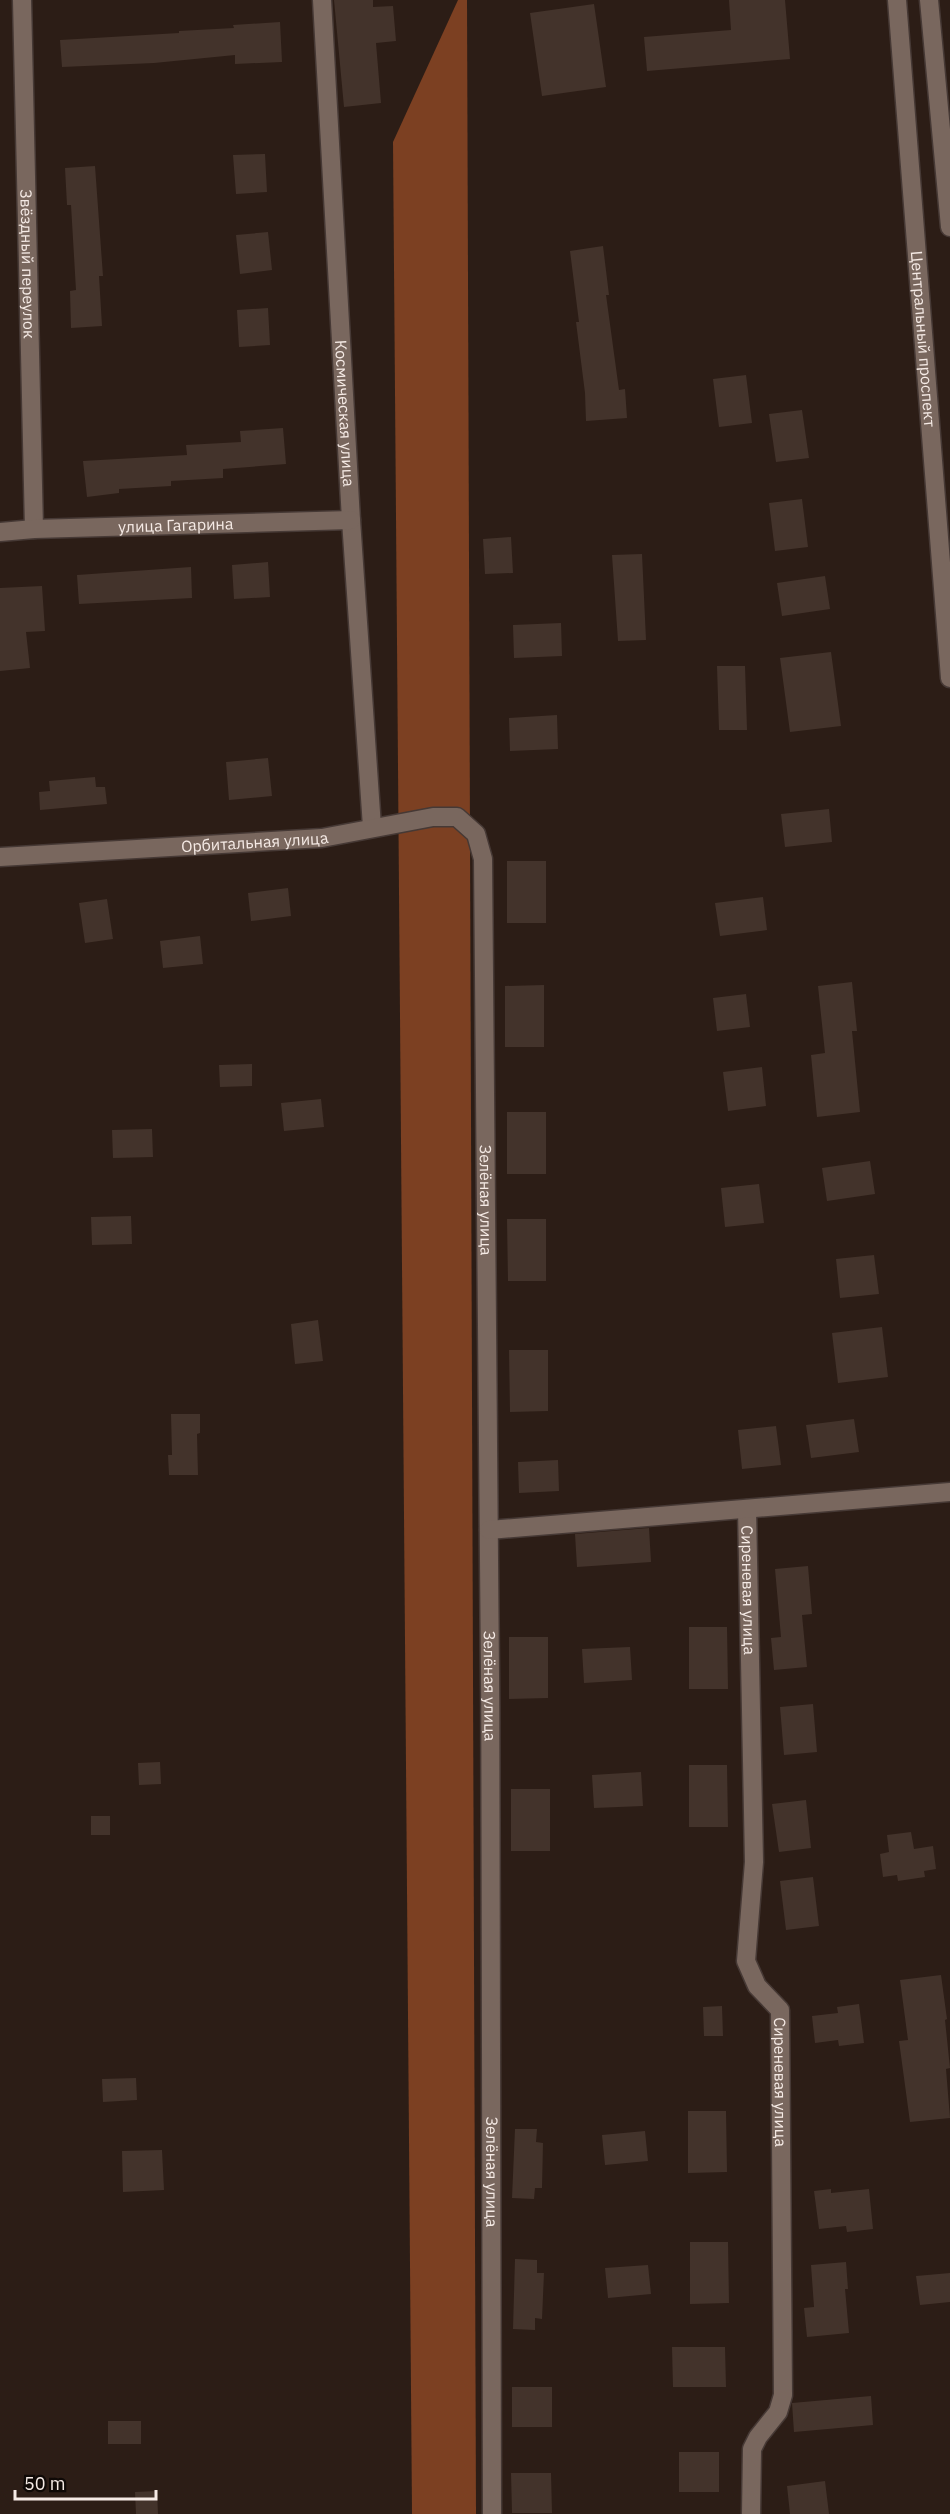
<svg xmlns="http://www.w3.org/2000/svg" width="950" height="2514" viewBox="0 0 950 2514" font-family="'IBM Plex Sans',sans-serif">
<rect width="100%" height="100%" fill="#2c1d16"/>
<!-- forest -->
<path fill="#7c4022" d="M 458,0 L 467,0 L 476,2514 L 412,2514 L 393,142 Z"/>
<!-- building -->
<path fill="#43332b" d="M 334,0 L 373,0 L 373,7 L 393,6 L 396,41 L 376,43 L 381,103 L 344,107 Z
M 729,0 L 785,0 L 790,59 L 647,71 L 644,37 L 731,30 Z
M 594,4 L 606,87 L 542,96 L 530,13 Z
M 280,22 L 282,62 L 235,64 L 235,55 L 154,63 L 62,67 L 60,40 L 179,33 L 179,31 L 234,28 L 233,25 Z
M 265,154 L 267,192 L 236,194 L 233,155 Z
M 95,166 L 103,276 L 99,276 L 102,326 L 71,328 L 70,291 L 76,290 L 71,205 L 67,205 L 65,168 Z
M 268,232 L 272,270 L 240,274 L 236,235 Z
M 603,246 L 609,295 L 606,295 L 619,390 L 625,389 L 627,418 L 586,421 L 585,393 L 576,322 L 579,322 L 570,251 Z
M 268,308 L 270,345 L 239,347 L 237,310 Z
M 746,375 L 752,423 L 719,427 L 713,379 Z
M 802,410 L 809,458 L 776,462 L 769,414 Z
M 283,428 L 286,464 L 223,469 L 223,478 L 171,481 L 171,486 L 119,489 L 119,493 L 87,497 L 83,461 L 187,455 L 186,445 L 241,442 L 240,431 Z
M 802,499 L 808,547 L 775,551 L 769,503 Z
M 511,537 L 513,573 L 485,574 L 483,539 Z
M 642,554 L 646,640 L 618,641 L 612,555 Z
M 268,562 L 270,597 L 234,599 L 232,565 Z
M 191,567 L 192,598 L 79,604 L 77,575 Z
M 825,576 L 830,609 L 782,616 L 777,583 Z
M 42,586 L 45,631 L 26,632 L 30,668 L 0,671 L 0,588 Z
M 561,623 L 562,656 L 514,658 L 513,625 Z
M 831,652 L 841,726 L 790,732 L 780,658 Z
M 717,666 L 745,666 L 747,730 L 719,730 Z
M 557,715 L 558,749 L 510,751 L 509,718 Z
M 268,758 L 272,796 L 229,800 L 226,762 Z
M 95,777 L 96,787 L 105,787 L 107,804 L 40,810 L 39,792 L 50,791 L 49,781 Z
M 829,809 L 832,842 L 785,847 L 781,814 Z
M 507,861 L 546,861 L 546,923 L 507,923 Z
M 288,888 L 291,916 L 251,921 L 248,893 Z
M 763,897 L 767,930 L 720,936 L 715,903 Z
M 107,899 L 113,939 L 85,943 L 79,903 Z
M 200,936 L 203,964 L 163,968 L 160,941 Z
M 852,982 L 857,1031 L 852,1031 L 860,1112 L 817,1117 L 811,1055 L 825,1053 L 818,986 Z
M 544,985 L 544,1047 L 505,1047 L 505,986 Z
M 746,994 L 750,1027 L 717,1031 L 713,998 Z
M 252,1064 L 252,1086 L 220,1087 L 219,1065 Z
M 762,1067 L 766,1106 L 728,1111 L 723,1072 Z
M 321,1099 L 324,1127 L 284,1131 L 281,1103 Z
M 507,1112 L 546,1112 L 546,1174 L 507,1174 Z
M 152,1129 L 153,1157 L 113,1158 L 112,1130 Z
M 870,1161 L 875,1194 L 827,1201 L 822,1168 Z
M 759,1184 L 764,1223 L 725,1227 L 721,1188 Z
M 131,1216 L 132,1244 L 92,1245 L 91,1217 Z
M 507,1219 L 546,1219 L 546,1281 L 508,1281 Z
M 874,1255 L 879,1294 L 840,1298 L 836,1259 Z
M 318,1320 L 323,1361 L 295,1364 L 291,1324 Z
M 882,1327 L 888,1377 L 838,1383 L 832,1333 Z
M 509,1350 L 548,1350 L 548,1411 L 510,1412 Z
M 171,1414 L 200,1414 L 200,1433 L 197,1434 L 198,1475 L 169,1475 L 168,1455 L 172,1455 Z
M 854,1419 L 859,1452 L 811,1458 L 806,1425 Z
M 776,1426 L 781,1465 L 742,1469 L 738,1430 Z
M 558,1460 L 559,1491 L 519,1493 L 518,1462 Z
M 649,1528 L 651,1562 L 577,1567 L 575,1534 Z
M 808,1566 L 812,1614 L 802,1615 L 807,1667 L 774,1670 L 771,1638 L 781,1637 L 775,1569 Z
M 689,1627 L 727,1627 L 728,1689 L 689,1689 Z
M 509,1637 L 548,1637 L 548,1698 L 509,1699 Z
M 630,1647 L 632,1680 L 584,1683 L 582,1649 Z
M 813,1704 L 817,1752 L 784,1755 L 780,1707 Z
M 160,1762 L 161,1784 L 139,1785 L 138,1763 Z
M 689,1765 L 727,1765 L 728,1827 L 689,1827 Z
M 641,1772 L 643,1806 L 594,1808 L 592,1775 Z
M 511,1789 L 550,1789 L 550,1851 L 511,1851 Z
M 806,1800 L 811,1848 L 779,1852 L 772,1804 Z
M 91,1816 L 110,1816 L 110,1835 L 91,1835 Z
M 911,1832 L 914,1849 L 933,1846 L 936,1869 L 924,1871 L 925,1877 L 898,1881 L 897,1875 L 883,1877 L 880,1854 L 889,1852 L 887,1835 Z
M 813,1877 L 819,1926 L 786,1930 L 780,1881 Z
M 941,1975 L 947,2019 L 945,2020 L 950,2068 L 946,2069 L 950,2118 L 910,2122 L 899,2041 L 908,2040 L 900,1980 Z
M 859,2004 L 864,2043 L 839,2046 L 838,2040 L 815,2043 L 812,2016 L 838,2013 L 837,2007 Z
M 722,2006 L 723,2036 L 704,2036 L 703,2007 Z
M 136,2078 L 137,2100 L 103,2102 L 102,2079 Z
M 688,2111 L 726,2111 L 727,2172 L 688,2173 Z
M 515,2129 L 537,2129 L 536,2142 L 543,2143 L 542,2188 L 535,2188 L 534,2199 L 512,2198 Z
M 645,2131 L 648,2161 L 605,2165 L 602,2135 Z
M 162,2150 L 164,2190 L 123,2192 L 122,2151 Z
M 831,2189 L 831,2193 L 869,2189 L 873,2229 L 847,2232 L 846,2226 L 819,2229 L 814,2191 Z
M 690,2242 L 728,2242 L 729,2303 L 690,2304 Z
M 515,2259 L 537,2260 L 537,2273 L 544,2273 L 542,2319 L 535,2318 L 535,2330 L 513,2329 Z
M 846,2262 L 848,2289 L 845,2289 L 849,2333 L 807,2337 L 804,2308 L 814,2307 L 811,2265 Z
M 648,2265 L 651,2294 L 608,2298 L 605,2268 Z
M 950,2273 L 950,2302 L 920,2305 L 916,2276 Z
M 672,2347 L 725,2347 L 726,2387 L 673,2387 Z
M 512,2387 L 552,2387 L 552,2427 L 512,2427 Z
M 871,2396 L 873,2425 L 794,2432 L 792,2403 Z
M 108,2421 L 141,2421 L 141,2444 L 108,2444 Z
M 679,2452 L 719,2452 L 719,2492 L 679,2492 Z
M 511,2473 L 551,2473 L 552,2513 L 512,2513 Z
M 825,2481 L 829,2514 L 790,2514 L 787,2486 Z
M 157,2491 L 158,2514 L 136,2514 L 135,2492 Z"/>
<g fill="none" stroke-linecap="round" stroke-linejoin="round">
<!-- minor casing -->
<g stroke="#463935" stroke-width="21">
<g id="minor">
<path id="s1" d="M 22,0 L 34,529"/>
<path id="s2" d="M 322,0 L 351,520 L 372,827"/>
<path id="s3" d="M 897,0 L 950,678"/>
<path d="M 929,0 L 950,227"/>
<path id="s4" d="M 0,532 L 34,529 L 351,520"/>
<path id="s5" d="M 0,857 L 322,838 L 433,817 L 457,817 L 476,834 L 483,859 C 488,1411 494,1962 492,2514"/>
<path id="s6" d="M 747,1509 L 754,1862 L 746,1961 L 757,1986 L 780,2010 L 783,2395 L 778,2412 L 758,2437 L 752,2449 L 751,2514"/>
<path d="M 489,1530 L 950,1492"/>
</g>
</g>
<!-- minor -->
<use href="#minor" stroke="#79675e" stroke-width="18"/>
</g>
<g text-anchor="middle" stroke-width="4.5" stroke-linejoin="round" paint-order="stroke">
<!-- street labels -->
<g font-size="16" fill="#f5eae5" stroke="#0f0906">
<text dy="6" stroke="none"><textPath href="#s1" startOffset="264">Звёздный переулок</textPath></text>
<text dy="6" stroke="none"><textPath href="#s3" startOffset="340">Центральный проспект</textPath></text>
<text dy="6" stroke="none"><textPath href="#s2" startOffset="414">Космическая улица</textPath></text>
<text dy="6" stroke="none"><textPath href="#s4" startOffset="176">улица Гагарина</textPath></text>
<text dy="6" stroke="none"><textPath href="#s5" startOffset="255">Орбитальная улица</textPath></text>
<text dy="6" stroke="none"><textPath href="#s5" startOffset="852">Зелёная улица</textPath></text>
<text dy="6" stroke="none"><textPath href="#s6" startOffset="81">Сиреневая улица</textPath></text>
<text dy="6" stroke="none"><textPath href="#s5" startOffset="1338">Зелёная улица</textPath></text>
<text dy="6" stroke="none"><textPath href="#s6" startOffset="585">Сиреневая улица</textPath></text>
<text dy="6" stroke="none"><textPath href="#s5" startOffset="1824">Зелёная улица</textPath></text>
</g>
</g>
<!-- scale -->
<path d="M15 2490v9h141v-9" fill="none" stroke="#f5eae5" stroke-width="3"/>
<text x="24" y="2490" font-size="18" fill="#f5eae5" stroke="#0f0906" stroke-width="4.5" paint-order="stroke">50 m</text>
</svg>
